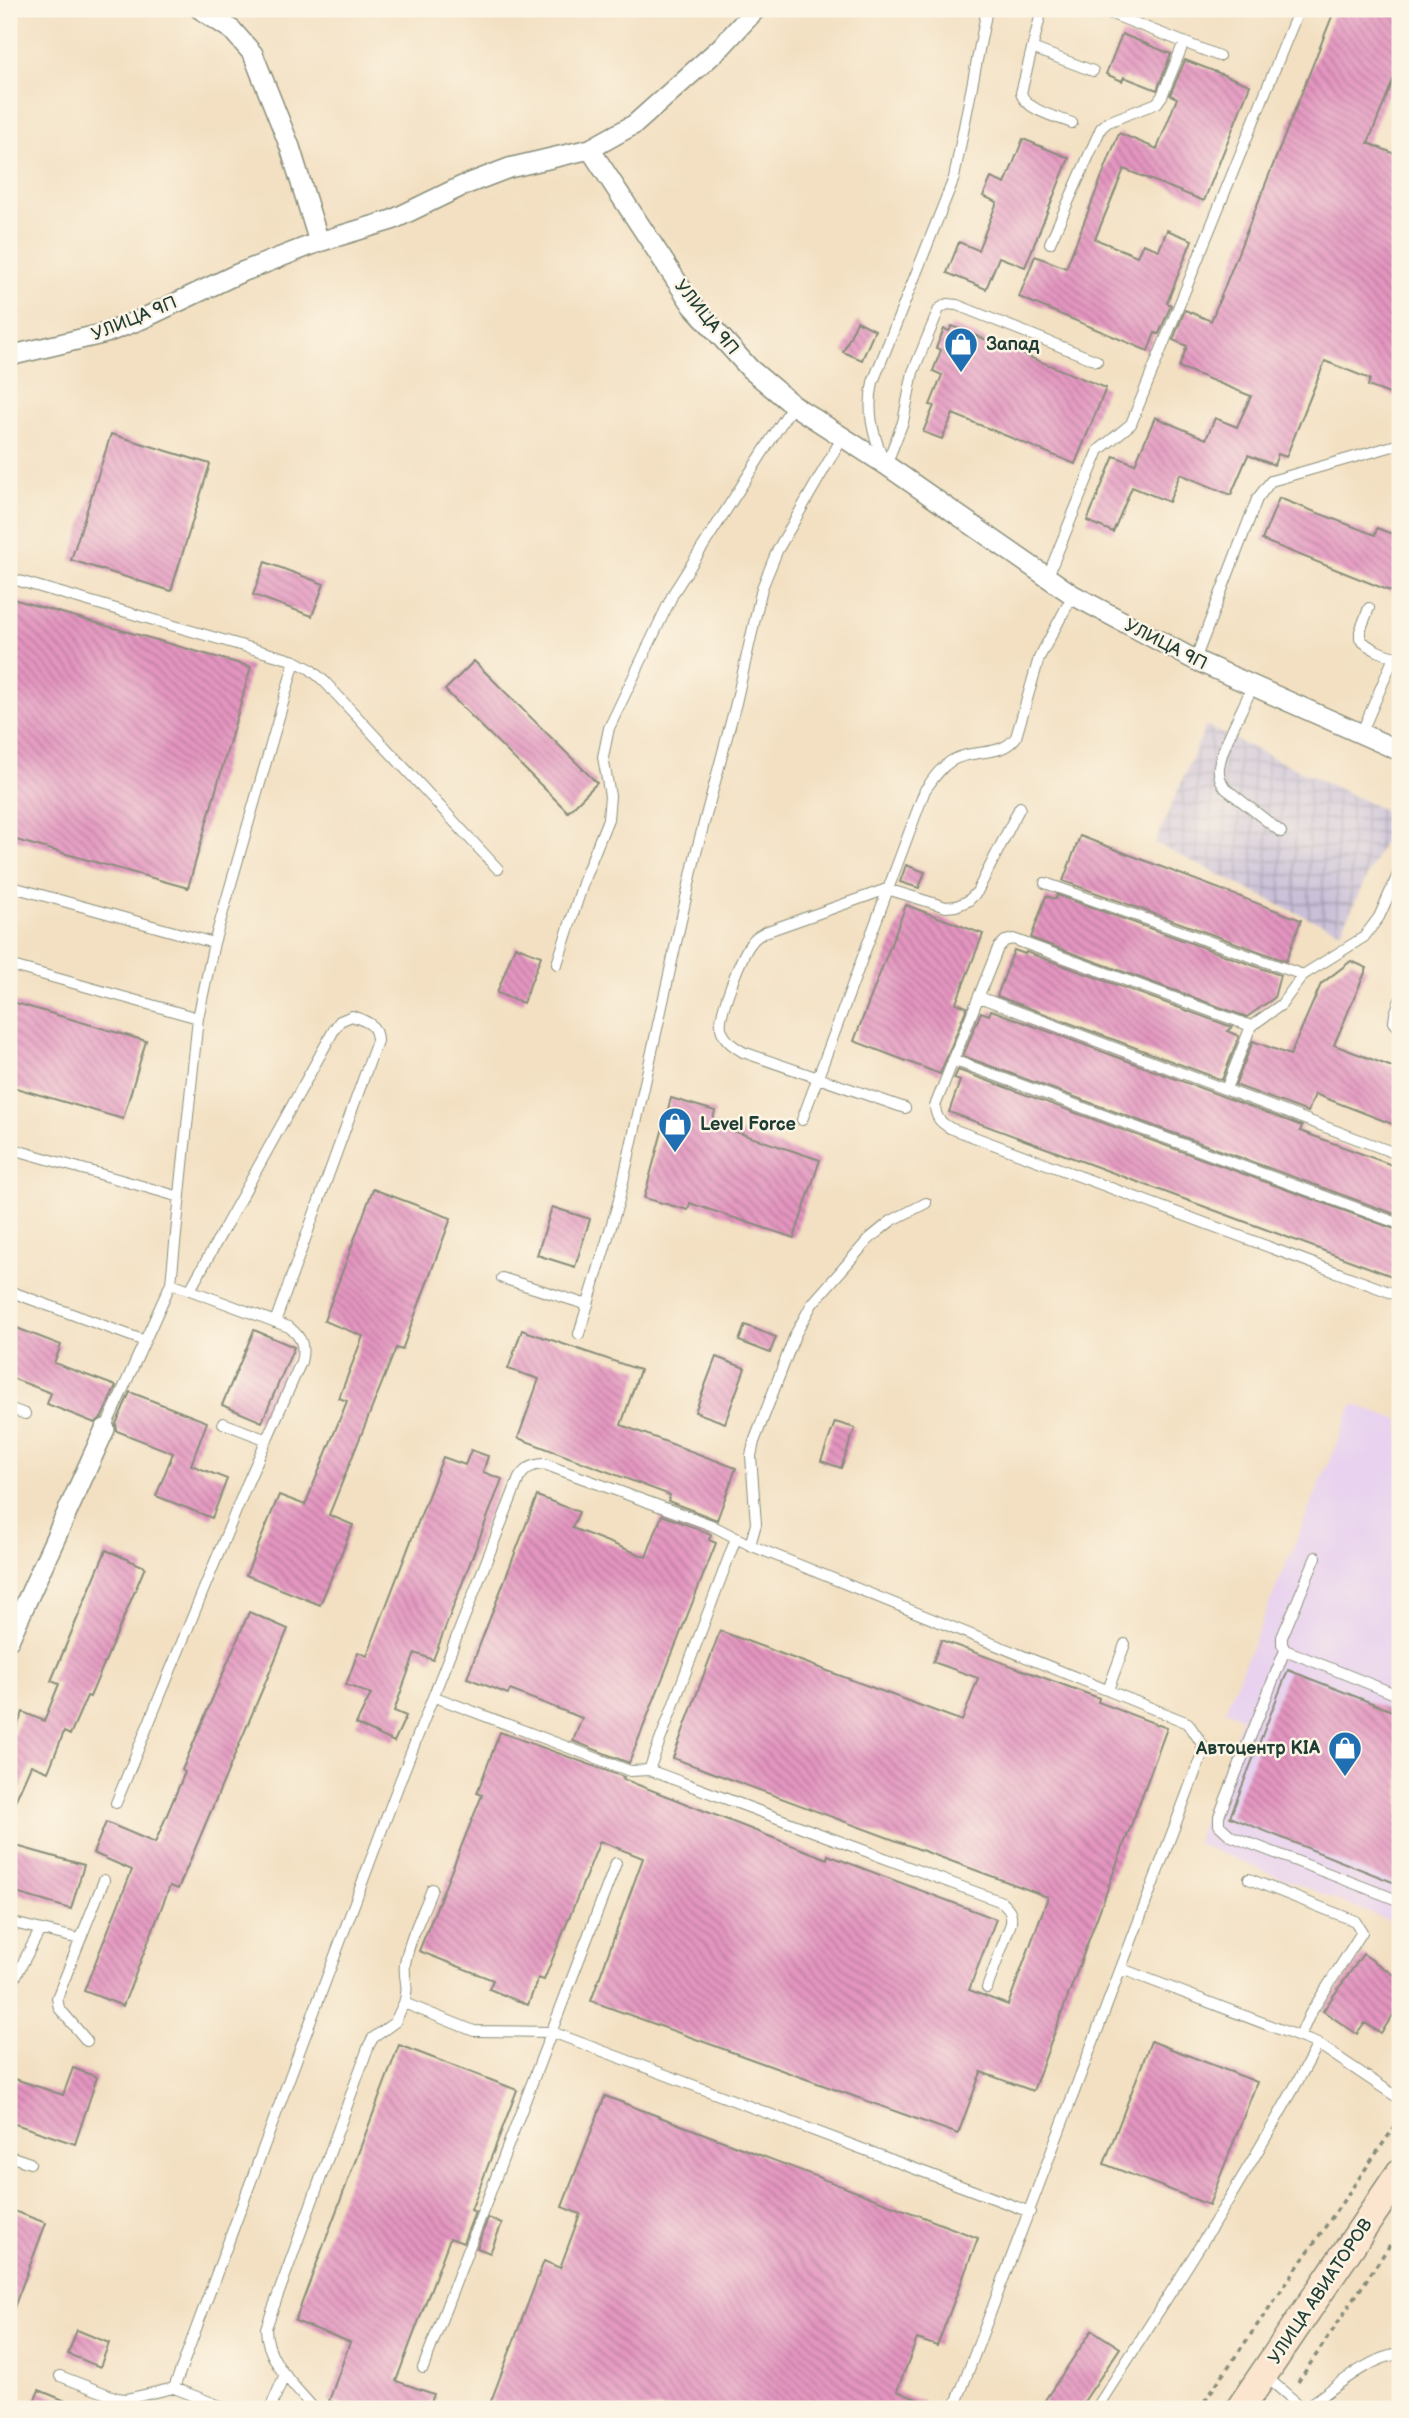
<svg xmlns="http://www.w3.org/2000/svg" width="1409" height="2418" viewBox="0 0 1409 2418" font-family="'Balsamiq Sans',sans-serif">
<defs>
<pattern id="industrial-grid" width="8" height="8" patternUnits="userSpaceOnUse" patternTransform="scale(1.75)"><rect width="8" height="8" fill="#c9bfd8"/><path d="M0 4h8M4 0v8" fill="none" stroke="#a39cb0"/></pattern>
<pattern id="building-back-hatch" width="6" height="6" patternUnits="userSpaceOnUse" patternTransform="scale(1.75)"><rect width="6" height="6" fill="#e495c0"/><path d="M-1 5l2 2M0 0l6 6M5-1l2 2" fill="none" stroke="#b87b9d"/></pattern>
</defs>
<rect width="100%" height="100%" fill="#fcf5e5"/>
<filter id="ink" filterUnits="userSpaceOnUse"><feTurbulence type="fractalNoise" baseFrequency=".0143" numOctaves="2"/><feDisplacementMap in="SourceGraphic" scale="14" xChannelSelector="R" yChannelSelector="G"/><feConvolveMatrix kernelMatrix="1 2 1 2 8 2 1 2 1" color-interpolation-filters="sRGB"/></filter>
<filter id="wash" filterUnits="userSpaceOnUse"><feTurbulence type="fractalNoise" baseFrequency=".00686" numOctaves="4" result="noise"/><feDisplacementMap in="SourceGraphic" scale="28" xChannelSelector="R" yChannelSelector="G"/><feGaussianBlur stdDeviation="1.57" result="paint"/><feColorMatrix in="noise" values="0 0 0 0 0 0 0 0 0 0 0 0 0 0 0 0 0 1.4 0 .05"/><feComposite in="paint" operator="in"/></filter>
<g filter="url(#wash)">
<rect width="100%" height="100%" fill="#f3e0c2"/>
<!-- built -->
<path fill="#e8d2ef" d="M 1353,1404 L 1400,1420 L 1400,1925 L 1195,1843 L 1242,1718 L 1225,1710 Z"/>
<!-- industrial -->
<path fill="url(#industrial-grid)" d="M 1206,726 L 1396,816 L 1341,931 L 1288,909 L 1155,843 Z"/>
<g id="blocks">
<!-- building -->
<path fill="url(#building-back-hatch)" d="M 1335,9 L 1400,9 L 1400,81 L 1394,78 L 1368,143 L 1400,156 L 1400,398 L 1368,386 L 1370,379 L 1325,361 L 1286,457 L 1278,454 L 1274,465 L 1248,455 L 1231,495 L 1180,474 L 1169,502 L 1132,487 L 1113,532 L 1087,521 L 1114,456 L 1135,464 L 1155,417 L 1206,439 L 1215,418 L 1237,427 L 1251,396 L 1179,367 L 1187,346 L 1173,340 L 1185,310 L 1211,321 Z
M 1122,34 L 1171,54 L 1157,90 L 1124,77 L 1122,81 L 1106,74 Z
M 1185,60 L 1250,85 L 1204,201 L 1124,169 L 1095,239 L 1137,256 L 1143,244 L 1159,250 L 1167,230 L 1192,240 L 1167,303 L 1171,305 L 1159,334 L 1155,333 L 1148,351 L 1019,297 L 1035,256 L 1066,268 L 1119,133 L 1157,149 L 1177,98 L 1170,95 Z
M 1023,139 L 1069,158 L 1025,267 L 999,257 L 986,289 L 947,273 L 959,242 L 978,250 L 997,202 L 983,196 L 991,178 L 1005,184 Z
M 857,321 L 875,330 L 862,360 L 843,352 Z
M 952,326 L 1106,388 L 1075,464 L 953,414 L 942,439 L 923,432 L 934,406 L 930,405 L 942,375 L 933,371 L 941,350 L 936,348 L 944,329 L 949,331 Z
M 111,434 L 210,464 L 171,591 L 71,560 Z
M 1279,498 L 1375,535 L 1377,528 L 1400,537 L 1400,595 L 1262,540 Z
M 265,562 L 324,584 L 312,616 L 253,595 Z
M 9,598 L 251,667 L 188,888 L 9,838 Z
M 474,661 L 597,783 L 568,812 L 445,690 Z
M 1080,836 L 1301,920 L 1286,961 L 1063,881 Z
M 906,865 L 925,872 L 919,888 L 900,882 Z
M 1057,895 L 1280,975 L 1274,998 L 1247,1017 L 1031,938 L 1046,896 L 1056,899 Z
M 906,905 L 983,934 L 956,1003 L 967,1007 L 940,1074 L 854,1041 Z
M 515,946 L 541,956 L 523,1003 L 497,993 Z
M 1014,950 L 1025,954 L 1026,952 L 1232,1027 L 1227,1031 L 1239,1036 L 1222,1080 L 997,996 Z
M 1351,961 L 1367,968 L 1334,1045 L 1400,1070 L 1400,1127 L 1315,1094 L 1308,1112 L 1235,1085 L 1253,1041 L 1290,1055 L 1321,984 Z
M 9,1001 L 146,1041 L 123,1119 L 9,1086 Z
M 991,1010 L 1302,1126 L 1300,1131 L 1400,1168 L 1400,1216 L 963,1056 L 981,1012 L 989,1015 Z
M 958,1070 L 1400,1231 L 1400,1279 L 949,1112 L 960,1081 L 954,1079 Z
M 671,1098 L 715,1111 L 712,1124 L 820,1160 L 794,1238 L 690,1203 L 688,1210 L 644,1198 Z
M 373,1189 L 451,1218 L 402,1350 L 396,1348 L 329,1515 L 353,1525 L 320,1605 L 246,1575 L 279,1495 L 305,1505 L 347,1401 L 339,1398 L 363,1336 L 324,1321 Z
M 552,1207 L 590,1219 L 575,1267 L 537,1255 Z
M 9,1325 L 61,1345 L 54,1363 L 116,1386 L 102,1417 L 95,1423 L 47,1404 L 51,1393 L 9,1377 Z
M 745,1325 L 776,1337 L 770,1353 L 739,1341 Z
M 254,1330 L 294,1347 L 262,1422 L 222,1405 Z
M 522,1330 L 640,1370 L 621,1425 L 736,1468 L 717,1520 L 668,1501 L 670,1495 L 518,1438 L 539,1379 L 508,1369 Z
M 716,1357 L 745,1368 L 725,1423 L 695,1412 Z
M 130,1392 L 207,1422 L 191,1465 L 227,1479 L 212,1518 L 156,1496 L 173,1453 L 117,1431 L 116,1424 Z
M 835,1422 L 855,1428 L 841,1468 L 821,1461 Z
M 471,1450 L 488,1456 L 483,1472 L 502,1479 L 433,1660 L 415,1653 L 394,1711 L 406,1716 L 394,1742 L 356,1724 L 371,1694 L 346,1685 L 358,1652 L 367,1656 L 443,1457 L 465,1465 Z
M 537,1496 L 579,1512 L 572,1528 L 646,1557 L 662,1515 L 711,1534 L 709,1540 L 716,1543 L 629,1763 L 573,1741 L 582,1718 L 510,1690 L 508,1694 L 467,1678 Z
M 106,1550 L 145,1567 L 90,1697 L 87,1696 L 70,1735 L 64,1732 L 48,1772 L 31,1765 L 9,1815 L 9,1745 L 23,1712 L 44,1721 L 59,1684 L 51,1681 Z
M 249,1612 L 288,1629 L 178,1889 L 170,1886 L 123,2006 L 84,1991 L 132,1870 L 93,1853 L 106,1822 L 155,1843 L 185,1772 L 182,1770 Z
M 720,1631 L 962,1721 L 978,1678 L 933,1662 L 941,1640 L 1099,1698 L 1098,1702 L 1167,1728 L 1033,2091 L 981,2072 L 958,2134 L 591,2001 L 643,1858 L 600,1841 L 544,1980 L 538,1978 L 528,2005 L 489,1989 L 493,1980 L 419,1951 L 482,1795 L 477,1793 L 500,1732 L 624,1777 L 623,1779 L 827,1859 L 828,1855 L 996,1919 L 969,1990 L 1008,2005 L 1048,1897 L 673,1758 Z
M 1288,1670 L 1400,1714 L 1400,1885 L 1230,1817 Z
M 9,1844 L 84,1865 L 71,1909 L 9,1891 Z
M 1363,1954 L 1400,1979 L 1400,2005 L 1381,2033 L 1365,2023 L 1357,2034 L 1323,2011 Z
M 1151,2041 L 1257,2082 L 1209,2205 L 1104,2164 Z
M 399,2045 L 517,2090 L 471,2210 L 475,2212 L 463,2243 L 450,2238 L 396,2381 L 434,2394 L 428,2409 L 351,2409 L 329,2401 L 350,2342 L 295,2321 Z
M 73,2068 L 97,2077 L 75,2144 L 9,2122 L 9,2077 L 63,2095 Z
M 605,2096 L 978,2238 L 937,2346 L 917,2339 L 897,2391 L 941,2409 L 488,2409 L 544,2261 L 560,2268 L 580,2214 L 562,2207 Z
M 9,2209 L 46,2223 L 10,2318 L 9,2317 Z
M 488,2218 L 502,2223 L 490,2253 L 477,2248 Z
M 77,2330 L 109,2343 L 100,2367 L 68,2354 Z
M 1092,2330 L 1120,2348 L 1079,2409 L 1039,2409 Z
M 39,2390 L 85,2409 L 31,2409 Z"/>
</g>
</g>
<g filter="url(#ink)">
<use href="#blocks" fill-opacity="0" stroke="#898e7b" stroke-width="2"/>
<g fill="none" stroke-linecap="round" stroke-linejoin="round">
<!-- lane casing -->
<g stroke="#898e7b" stroke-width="12">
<path id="lane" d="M 1042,9 L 1021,93 C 1026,110 1056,117 1072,123
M 1099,9 L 1219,56
M 1032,48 L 1093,71
M 1050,243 L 1101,128 L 1108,122 L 1157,103 L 1162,96 L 1184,42
M 883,459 C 872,432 867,411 873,382 L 954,178 L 987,9
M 886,465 L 903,422 L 913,372 L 939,309 L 947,304 L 957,305 L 1097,361
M 9,578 L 295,661 L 214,943 L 198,1018 L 171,1283
M 1047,578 L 1099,450 L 1131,424 L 1299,9
M 1369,608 L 1360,631 L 1360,639 C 1369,648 1387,657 1400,657
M 1195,660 L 1257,499 L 1271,481 L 1400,444
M 295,661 L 310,669 L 324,681 L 498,869
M 1253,685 C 1244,707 1222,745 1219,767 C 1218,776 1221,781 1225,788 L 1281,832
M 1361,734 L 1394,657
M 1045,883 L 1303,975 L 1364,937 L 1379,917 L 1400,870
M 9,886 L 214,943
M 557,964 L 586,874 L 608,819 L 610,796 L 603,757 L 609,728 L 674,592 L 793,405
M 9,965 L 198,1018
M 979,997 L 1400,1155
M 1400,1000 L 1395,1014 L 1394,1022 L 1400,1029
M 1251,1026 L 1013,939 L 1005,941 L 998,948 L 935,1106 C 936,1118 940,1122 950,1128 L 1400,1296
M 953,1060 L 1400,1224
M 1226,1089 L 1251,1026 L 1281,1005 L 1303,975
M 905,1108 L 743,1052 C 733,1046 724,1040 721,1028 C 718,1015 742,953 752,942 C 755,937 760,935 765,932 L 887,889 L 946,907 L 956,906 L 968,901 L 977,892 L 1020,807
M 802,1120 L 925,790 C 933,779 940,768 951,761 C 972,748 1001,758 1016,737 L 1039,658 L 1073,595
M 9,1148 L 180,1197
M 502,1278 L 588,1305
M 190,1290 L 335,1028 L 340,1021 L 352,1016 C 366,1021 377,1024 377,1041 L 275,1322
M 9,1291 L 145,1341
M 579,1334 L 619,1200 L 696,853 L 736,703 L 762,588 L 777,551 L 842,438
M 9,1408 L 25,1414
M 223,1423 L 267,1440
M 105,1429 L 171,1283 L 289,1327 C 302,1338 305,1345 301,1362 L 247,1484 L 116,1803
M 736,1538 L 649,1770 L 1002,1902 C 1010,1909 1012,1913 1011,1923 L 987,1988
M 750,1545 L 756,1524 L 751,1456 L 754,1442 L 795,1335 L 812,1304 L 869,1239 L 891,1221 L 926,1203
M 1316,1557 L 1282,1637 L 1282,1644 L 1285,1650 L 1219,1816 L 1219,1825 L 1231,1836 L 1400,1901
M 1285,1650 L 1400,1696
M 1108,1690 L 1125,1644
M 435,1697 L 630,1771 L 649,1770
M 1249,1879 L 1355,1921 L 1362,1932 L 1310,2014 L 1300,2036
M 432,1889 C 423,1913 409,1939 405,1964 C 403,1980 410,1984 404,2003 L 474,2031 L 552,2032 L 1030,2212
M 9,1922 L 80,1939
M 1122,1969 L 1318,2044 L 1400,2099
M 9,1989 L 40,1930
M 87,2041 L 59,2008 L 57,1998 L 104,1880
M 9,2156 L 30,2163
M 423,2368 L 616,1863
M 1264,2375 L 1304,2409 C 1331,2391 1368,2357 1400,2354
M 60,2376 L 117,2398 L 126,2399 L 174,2388 L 400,1781 L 519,1478 C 526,1468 531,1465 544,1464 L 711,1525 L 750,1545 L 1188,1723 L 1202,1744 L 1202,1754 L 954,2409
M 174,2388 L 228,2409
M 270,2409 L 285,2374
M 314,2409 C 294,2385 266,2361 266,2328 L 369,2045 L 373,2038 L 395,2022 L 404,2003
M 1096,2409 C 1173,2289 1251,2170 1318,2044"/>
</g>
<!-- street casing -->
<g stroke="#898e7b" stroke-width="22">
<path id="street" d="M 200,9 L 232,30 L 253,54 L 290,147 L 319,242
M 590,149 L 693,306 L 750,369 L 793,405 L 886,465 L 1073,595 L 1195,660 L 1400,751
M 9,356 L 106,333 L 142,319 L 237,274 L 319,242 L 392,220 L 462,186 L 509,168 L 590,149 L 635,124 L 721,47 L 756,9
M 9,1640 L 105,1429"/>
</g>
<!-- secondary casing -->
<g stroke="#898e7b" stroke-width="31">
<path id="secondary" d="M 1240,2409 L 1400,2173"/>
</g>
<!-- path -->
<path stroke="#898e7b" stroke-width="3.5" stroke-dasharray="5 5" stroke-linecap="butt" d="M 1298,2382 L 1400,2230
M 1199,2409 L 1400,2119"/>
<!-- lane -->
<use href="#lane" stroke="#fff" stroke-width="10"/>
<!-- street -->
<use href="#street" stroke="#fff" stroke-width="19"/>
<!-- secondary -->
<use href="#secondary" stroke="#fce5cf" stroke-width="28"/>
</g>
</g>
<!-- icons -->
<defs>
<g id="shop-pin" transform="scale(1.75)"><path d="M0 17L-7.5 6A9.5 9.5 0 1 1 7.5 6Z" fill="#1f6fb2" stroke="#fcf5e5"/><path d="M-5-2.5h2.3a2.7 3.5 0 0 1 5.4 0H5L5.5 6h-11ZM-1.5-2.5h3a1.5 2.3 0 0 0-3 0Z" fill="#fff"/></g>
</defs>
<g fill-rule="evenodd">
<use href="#shop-pin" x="961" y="344"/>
<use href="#shop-pin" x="675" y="1124"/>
<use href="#shop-pin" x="1345" y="1748"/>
</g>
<g text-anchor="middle" stroke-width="5" stroke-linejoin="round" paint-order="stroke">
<!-- street labels -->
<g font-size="18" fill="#1f3d34" stroke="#fcf5e5">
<text transform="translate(707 317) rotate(51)" y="6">УЛИЦА 9П</text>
<text transform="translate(134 318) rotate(-22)" y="6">УЛИЦА 9П</text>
<text transform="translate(1166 644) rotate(27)" y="6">УЛИЦА 9П</text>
<text transform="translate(1320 2291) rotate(-56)" y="6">УЛИЦА АВИАТОРОВ</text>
</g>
<!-- poi labels -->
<g font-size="18" font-weight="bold" fill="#1f3d34" stroke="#fcf5e5" text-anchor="start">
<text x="986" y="350">Запад</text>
<text x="700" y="1130">Level Force</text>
<text x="1320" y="1754" text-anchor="end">Автоцентр KIA</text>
</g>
</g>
<!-- margin -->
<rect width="1409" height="2418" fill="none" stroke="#fcf5e5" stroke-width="35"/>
</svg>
